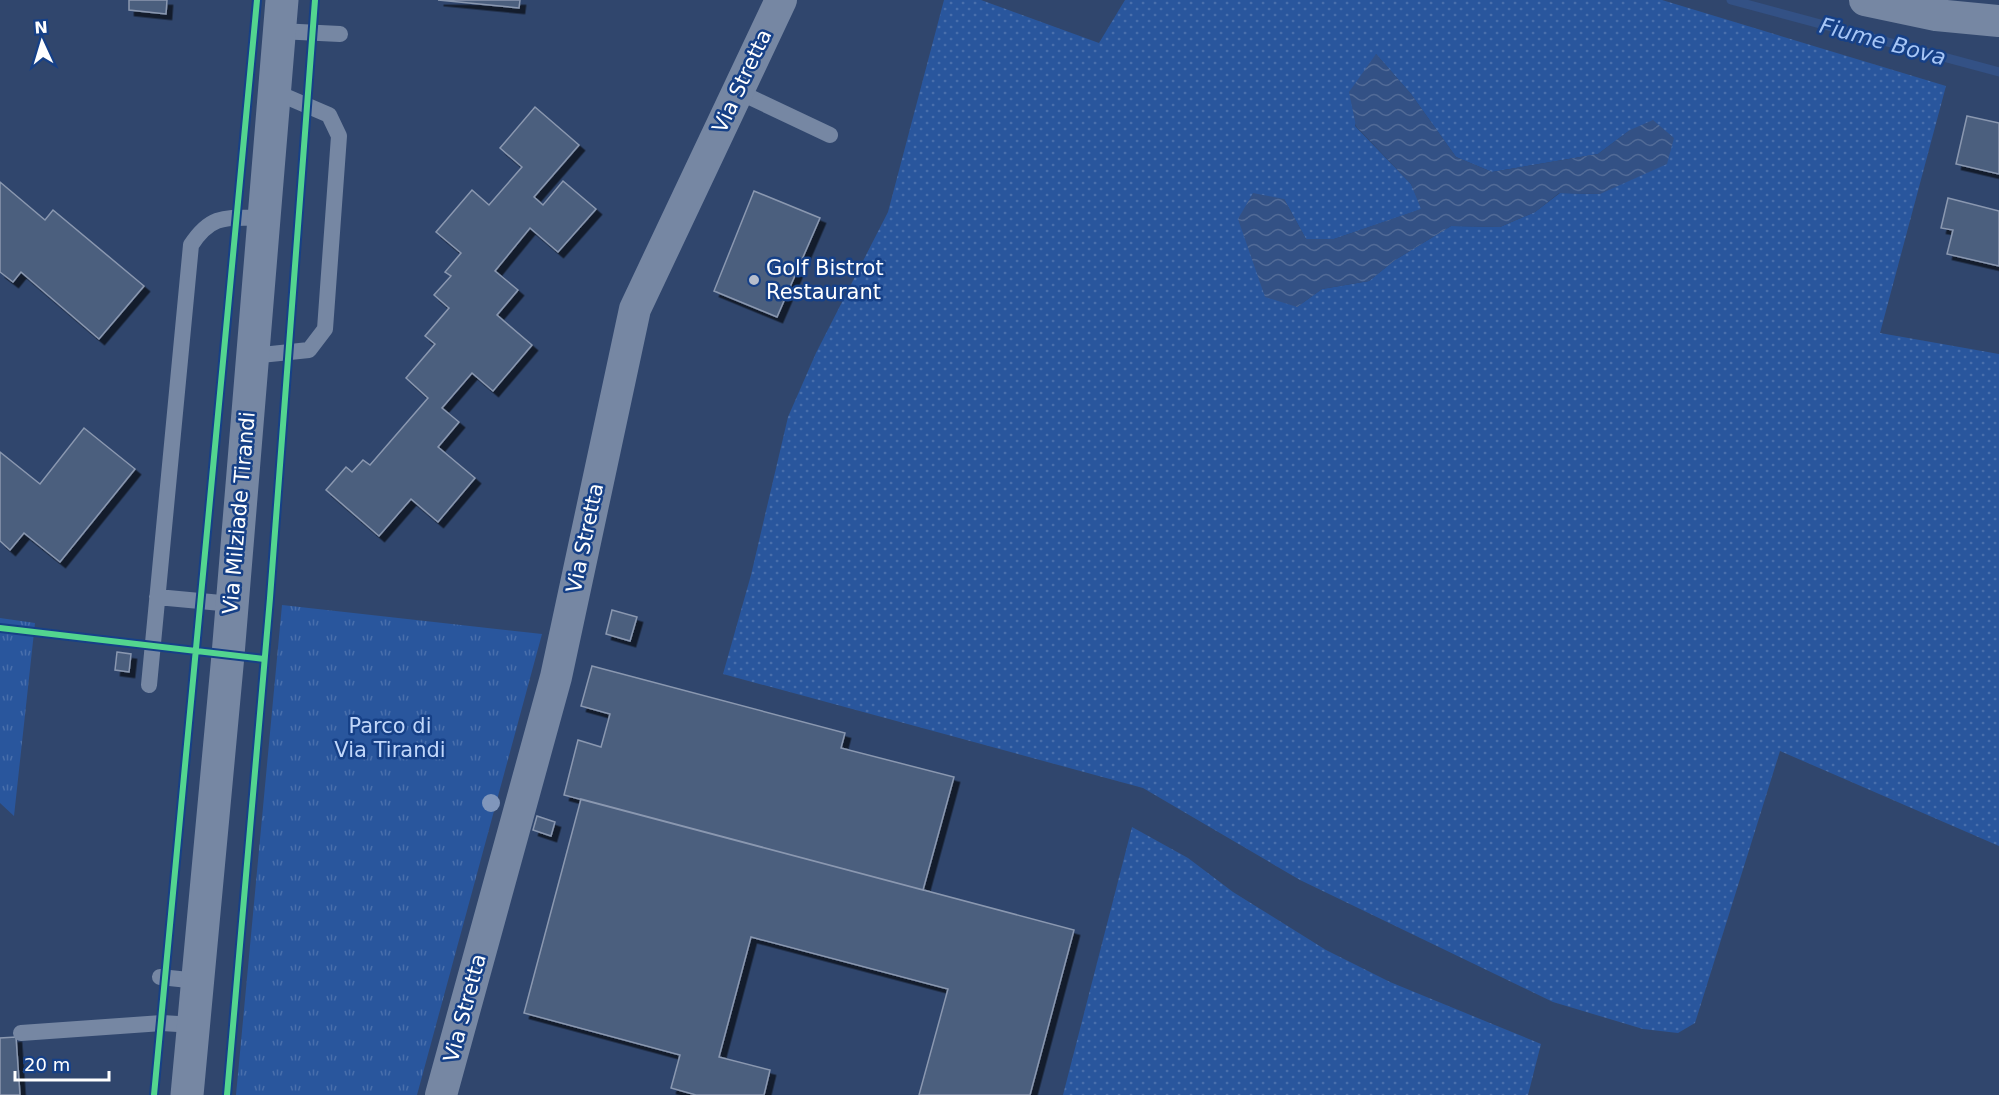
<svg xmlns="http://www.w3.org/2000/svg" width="1999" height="1095" viewBox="0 0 1999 1095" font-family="'DejaVu Sans',sans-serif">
<defs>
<pattern id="grass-dots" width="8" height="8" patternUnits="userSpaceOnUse" patternTransform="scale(1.5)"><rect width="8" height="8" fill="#29569d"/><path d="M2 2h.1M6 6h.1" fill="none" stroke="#496fac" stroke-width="1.8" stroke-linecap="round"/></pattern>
<pattern id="park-tufts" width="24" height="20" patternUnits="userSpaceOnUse" patternTransform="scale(1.5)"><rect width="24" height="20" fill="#29569d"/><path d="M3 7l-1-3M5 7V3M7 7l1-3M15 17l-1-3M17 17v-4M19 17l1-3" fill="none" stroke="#496fac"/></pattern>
<pattern id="water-waves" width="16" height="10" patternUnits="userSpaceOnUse" patternTransform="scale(1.5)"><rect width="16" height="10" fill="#335185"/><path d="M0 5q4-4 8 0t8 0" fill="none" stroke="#526b97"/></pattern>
<filter id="shadow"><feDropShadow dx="5.5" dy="5.5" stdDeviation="0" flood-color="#0009"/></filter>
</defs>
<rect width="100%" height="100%" fill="#30466d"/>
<!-- grass -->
<path fill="url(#grass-dots)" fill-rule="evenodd" d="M 944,0 L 981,0 L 1099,43 L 1125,0 L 1662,0 L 1946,86 L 1880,333 L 1999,354 L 1999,846 L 1780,751 L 1695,1023 L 1678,1033 L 1643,1029 L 1553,1002 L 1300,880 L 1143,788 L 723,674 L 751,575 L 788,417 L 816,353 L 888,212 ZM 1376,54 L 1411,94 L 1456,157 L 1492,172 L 1598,154 L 1630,130 L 1600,194 L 1560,193 L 1535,212 L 1500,227 L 1451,226 L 1395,260 L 1369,281 L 1322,289 L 1297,307 L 1284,199 L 1306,239 L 1334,239 L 1422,209 L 1411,184 L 1355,126 Z
M 1132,827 L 1188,858 L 1233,892 L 1326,950 L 1390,982 L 1541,1044 L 1528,1095 L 1063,1095 Z"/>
<!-- park -->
<path fill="url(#park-tufts)" d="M 282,605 L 542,634 L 417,1095 L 236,1095 Z
M 0,618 L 35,623 L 14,816 L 0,803 Z"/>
<!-- water -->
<path fill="url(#water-waves)" d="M 1376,54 L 1411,94 L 1456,157 L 1492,172 L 1598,154 L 1630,130 L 1653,120 L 1674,138 L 1667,164 L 1600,194 L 1559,193 L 1535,212 L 1500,227 L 1451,226 L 1395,260 L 1369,281 L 1322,289 L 1297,307 L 1265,297 L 1238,219 L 1253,193 L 1284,199 L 1306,239 L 1334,239 L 1421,209 L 1411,184 L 1356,126 L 1349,92 Z"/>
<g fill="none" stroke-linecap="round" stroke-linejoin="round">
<!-- stream -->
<path stroke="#335185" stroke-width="9" d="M 1731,0 L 1999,72"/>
</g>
<!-- building -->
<path fill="#4c5e7e" stroke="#8a98b0" stroke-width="1.5" filter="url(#shadow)" d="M 129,0 L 167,0 L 166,14 L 129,10 Z
M 438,0 L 520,0 L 519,8 Z
M 535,107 L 579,145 L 534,197 L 543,205 L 563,181 L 596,209 L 558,252 L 530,228 L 495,271 L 518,290 L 497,315 L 532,345 L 493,391 L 472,373 L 442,408 L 459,422 L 438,447 L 475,478 L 438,522 L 411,499 L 379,536 L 326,490 L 346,467 L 352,472 L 363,460 L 370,465 L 428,398 L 406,378 L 435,344 L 425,336 L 449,308 L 434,295 L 451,276 L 445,272 L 461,253 L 436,232 L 472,190 L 489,205 L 522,167 L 500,148 Z
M 1967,116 L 1999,123 L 1999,174 L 1956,164 Z
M 0,182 L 45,220 L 53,210 L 144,286 L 99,339 L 21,272 L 13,282 L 0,272 Z
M 754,191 L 820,218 L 777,317 L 714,291 Z
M 1948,198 L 1999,211 L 1999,266 L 1947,254 L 1953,230 L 1941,228 Z
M 84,428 L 135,469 L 60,562 L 24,533 L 10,550 L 0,541 L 0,452 L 40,484 Z
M 612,610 L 637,617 L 630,641 L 606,634 Z
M 117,652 L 131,654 L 129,672 L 115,670 Z
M 592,666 L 845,733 L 841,748 L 954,777 L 923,890 L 564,795 L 578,740 L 601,747 L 610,714 L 581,706 Z
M 581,799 L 1074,930 L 1030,1095 L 919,1095 L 948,989 L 751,937 L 719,1057 L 770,1070 L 764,1095 L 696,1095 L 671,1088 L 680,1055 L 524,1013 Z
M 537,816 L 555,822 L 551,836 L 533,830 Z
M 16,1037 L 20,1095 L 0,1095 L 0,1038 Z"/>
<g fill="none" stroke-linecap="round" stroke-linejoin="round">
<!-- service -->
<path stroke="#7687a3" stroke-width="16" d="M 279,31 L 340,34
M 737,91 L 830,135
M 252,356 L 309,350 L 325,329 L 339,136 L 329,115 L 273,91
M 157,597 L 232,604
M 149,685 L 191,245 C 212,213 227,218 262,218
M 160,977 L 198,981
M 21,1033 L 162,1023 L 194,1025"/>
<!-- minor -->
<path stroke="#7687a3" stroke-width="32" d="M 1865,0 L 1936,15 L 1999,21
M 441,1095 L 556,677 L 635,309 L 781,0"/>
<!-- tertiary -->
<path stroke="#7687a3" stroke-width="33" d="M 187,1095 L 228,655 L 282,0"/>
<!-- cycleway casing -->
<g stroke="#164087" stroke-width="10">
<path id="cycleway" d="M 0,628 L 264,659
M 154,1095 L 257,0
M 227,1095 L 270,598 L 315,0"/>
</g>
<!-- cycleway -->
<use href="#cycleway" stroke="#53d58f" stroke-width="6"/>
</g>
<!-- trees -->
<circle fill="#8096bb" cx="491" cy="803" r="9"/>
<!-- markers -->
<circle fill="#b7becc" stroke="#164087" stroke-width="2" cx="754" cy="280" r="6"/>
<g text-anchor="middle" stroke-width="5" stroke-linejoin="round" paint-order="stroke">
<!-- street labels -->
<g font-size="21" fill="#fff" stroke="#164087">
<text transform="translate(742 81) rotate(-65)" y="7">Via Stretta</text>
<text transform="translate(239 513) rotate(-85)" y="7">Via Milziade Tirandi</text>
<text transform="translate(585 538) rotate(-78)" y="7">Via Stretta</text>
<text transform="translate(465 1008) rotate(-75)" y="7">Via Stretta</text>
</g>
<!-- poi labels -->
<g font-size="21" fill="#fff" stroke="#164087" text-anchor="start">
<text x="766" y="275">Golf Bistrot<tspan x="766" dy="24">Restaurant</tspan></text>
</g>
<!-- park labels -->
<g font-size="21" fill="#c1d7fa" stroke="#164087">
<text x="390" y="733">Parco di<tspan x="390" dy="24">Via Tirandi</tspan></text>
</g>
<!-- water labels -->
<g font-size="22" font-style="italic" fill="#a7c6f6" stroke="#164087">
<text transform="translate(1883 41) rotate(15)" y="8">Fiume Bova</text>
</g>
</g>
<!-- north arrow -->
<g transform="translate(42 42) rotate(356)" stroke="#164087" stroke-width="4.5" paint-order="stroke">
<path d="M0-4.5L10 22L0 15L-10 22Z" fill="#ffffff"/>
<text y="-9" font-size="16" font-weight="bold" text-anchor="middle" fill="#ffffff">N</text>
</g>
<!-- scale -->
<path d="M15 1071v9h94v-9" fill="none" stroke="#ffffff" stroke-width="3"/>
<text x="24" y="1071" font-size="18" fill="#ffffff" stroke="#164087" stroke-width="4.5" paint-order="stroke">20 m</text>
</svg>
